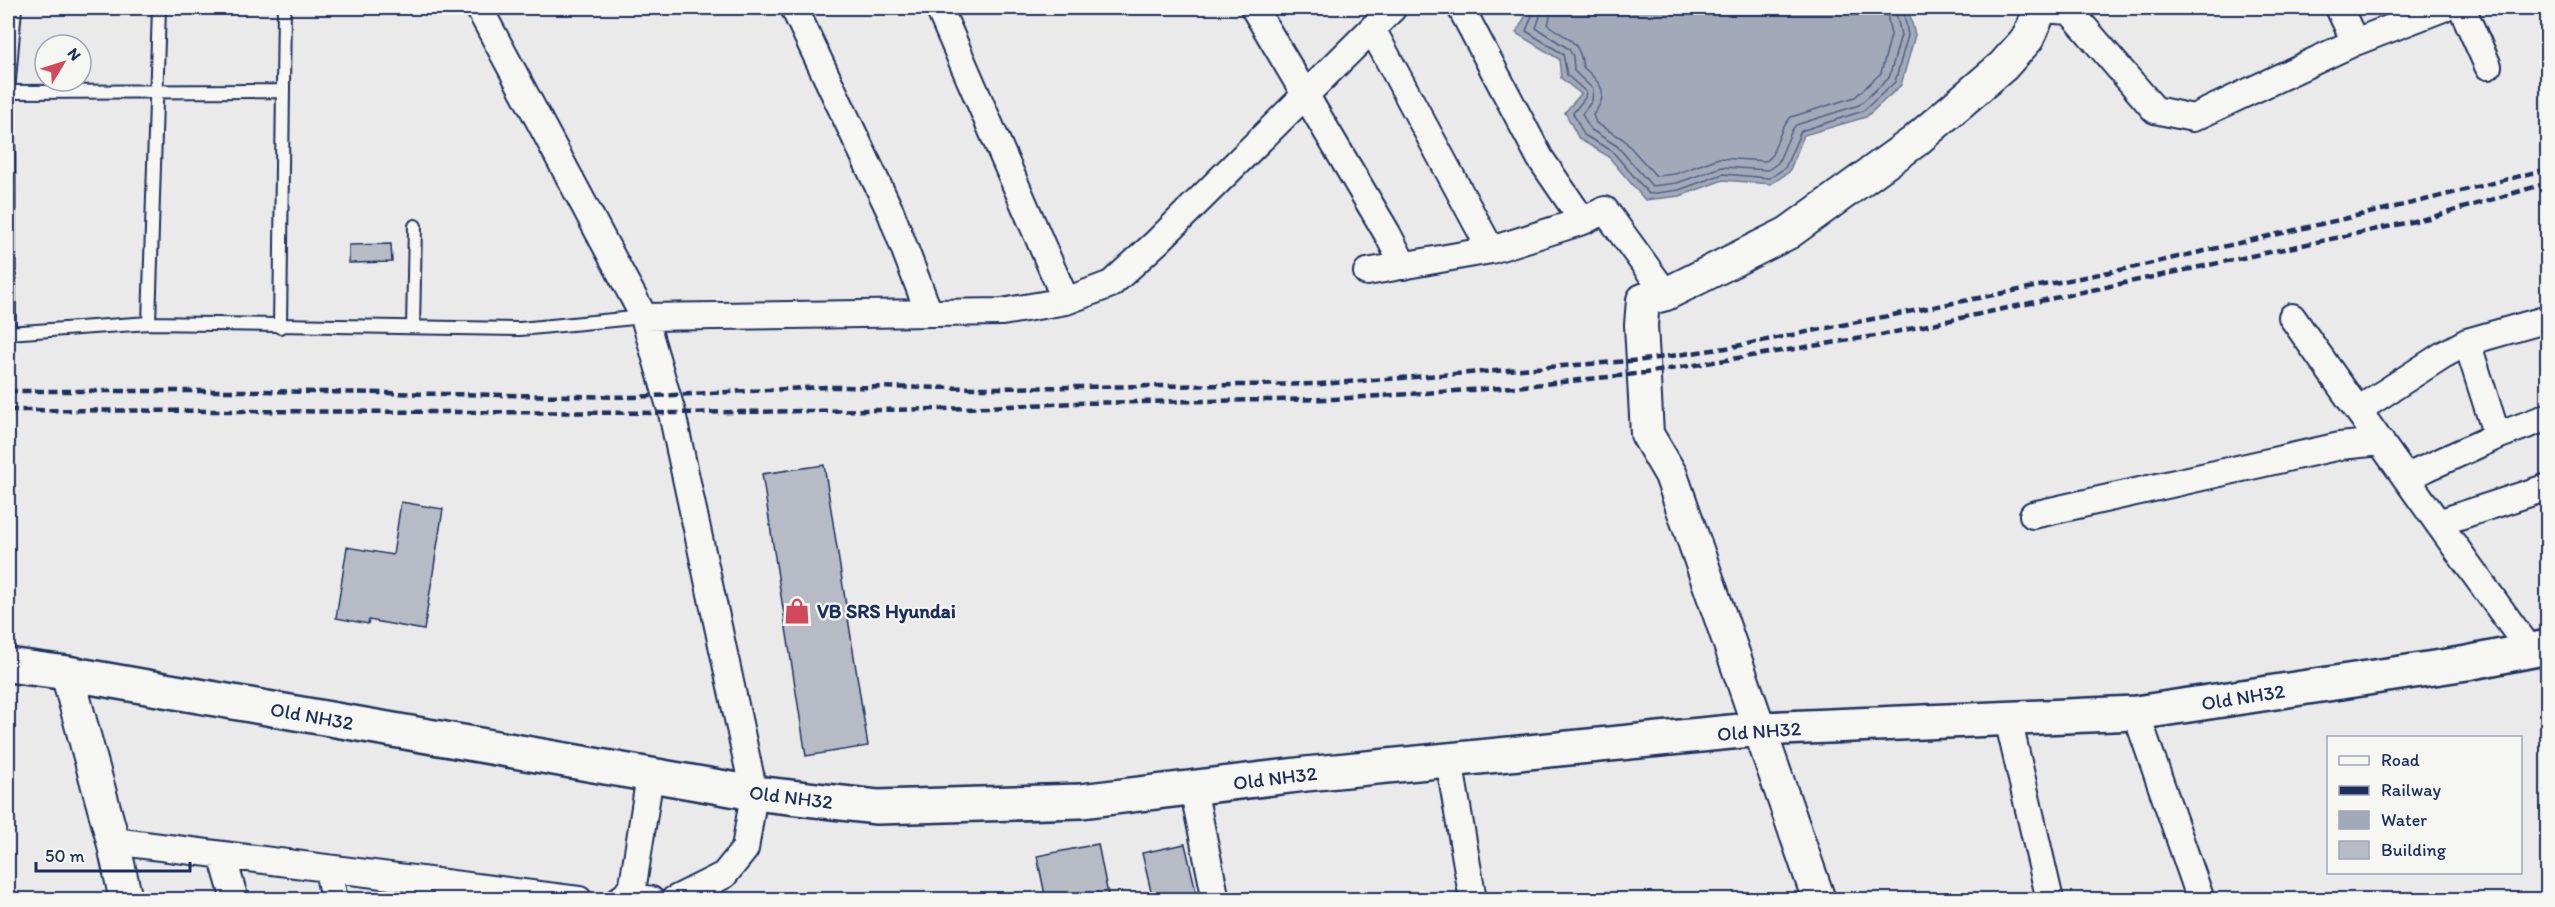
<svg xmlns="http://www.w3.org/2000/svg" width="2555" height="907" viewBox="0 0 2555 907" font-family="Itim,sans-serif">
<rect width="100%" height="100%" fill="#e9eae9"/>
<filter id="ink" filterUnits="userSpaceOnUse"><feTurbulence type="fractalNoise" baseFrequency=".0167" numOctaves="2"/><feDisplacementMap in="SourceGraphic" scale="12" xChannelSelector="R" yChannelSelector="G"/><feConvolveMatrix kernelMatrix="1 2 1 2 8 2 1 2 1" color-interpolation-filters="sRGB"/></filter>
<g filter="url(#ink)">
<!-- water -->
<path fill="#a2aaba" stroke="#6c7995" stroke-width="1.5" d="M 1530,8 L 1908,8 L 1915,35 L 1901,85 L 1866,117 L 1804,135 L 1789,172 L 1771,184 L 1723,180 L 1680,196 L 1645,200 L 1608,156 L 1579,139 L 1565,112 L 1581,94 L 1561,78 L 1559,59 L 1516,33 Z"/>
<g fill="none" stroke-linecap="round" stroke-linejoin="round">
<!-- shore -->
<path stroke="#516083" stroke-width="1.5" d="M 1535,8 L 1526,31 L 1563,54 L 1567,75 L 1586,92 L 1585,98 L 1573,113 L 1584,135 L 1612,151 L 1649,194 L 1679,190 L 1723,174 L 1770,178 L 1785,168 L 1801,131 L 1863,111 L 1895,82 L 1908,35 L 1903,8
M 1543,8 L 1536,28 L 1569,49 L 1573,56 L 1574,71 L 1593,89 L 1592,101 L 1582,114 L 1590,129 L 1617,146 L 1652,186 L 1677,183 L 1722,167 L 1768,170 L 1778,163 L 1792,130 L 1796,125 L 1859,105 L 1889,78 L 1901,35 L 1895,8
M 1552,8 L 1548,25 C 1569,40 1579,39 1583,67 C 1602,84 1610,93 1593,115 L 1596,123 L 1623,139 L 1656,176 L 1675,174 L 1719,158 L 1766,161 L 1771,157 L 1783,127 L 1791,117 L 1855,97 L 1881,73 L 1891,35 L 1886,8"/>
</g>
<!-- building -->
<path fill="#b6bbc6" stroke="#1b2f5e" stroke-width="1.5" d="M 391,244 L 392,262 L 349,263 L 349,245 Z
M 824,465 L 868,746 L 806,756 L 762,474 Z
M 401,502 L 443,509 L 424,630 L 369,620 L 368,624 L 336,618 L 347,547 L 393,555 Z
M 1098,844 L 1109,900 L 1046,900 L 1037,856 Z
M 1185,844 L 1198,900 L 1153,900 L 1142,853 Z"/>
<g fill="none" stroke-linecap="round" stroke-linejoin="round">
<!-- service casing -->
<g stroke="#1b2f5e" stroke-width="16">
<path id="service" d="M 8,92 L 283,91
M 149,323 L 159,8
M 280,327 L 284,8
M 413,327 L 415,226
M 8,333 L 149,323 L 520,329 L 644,317
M 9,333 L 8,92 L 15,8"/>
</g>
<!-- minor casing -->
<g stroke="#1b2f5e" stroke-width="30">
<path id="minor" d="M 479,8 L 644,317 L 1002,312 L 1066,301 L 1111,284 L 1157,242 L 1393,8
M 794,8 L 891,213 L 929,313
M 939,8 L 1066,301
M 1254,8 L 1387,233 L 1404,266
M 1461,8 L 1540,158 L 1583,221 L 1605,210 L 1666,294
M 2462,8 L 2488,66
M 2042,9 L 2070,11 L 2155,110 L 2193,118 L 2355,42 L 2339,8
M 1372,29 L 1491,250
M 2355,42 L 2443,8
M 1367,272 L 1491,250 L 1583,221
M 644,317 L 672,413 L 754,793 L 745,849 L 724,875 L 674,900
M 2292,317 C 2371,429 2449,540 2530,650
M 2467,342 L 2497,436
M 2358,410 L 2443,355 L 2467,342 L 2548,319
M 2407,477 L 2497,436 L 2548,417
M 2033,515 L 2340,446 L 2381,442
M 2438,523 L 2548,487
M 2136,713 L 2201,900
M 2008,719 L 2050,900
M 1449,760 L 1473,900
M 1193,788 L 1216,900
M 113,841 L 579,900
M 222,855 L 235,900
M 328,869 L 334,900
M 626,895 L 651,900
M 619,900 L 626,895 L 633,885 L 650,775"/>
</g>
<!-- tertiary casing -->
<g stroke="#1b2f5e" stroke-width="36">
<path id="tertiary" d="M 67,673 L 113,841 L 126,900
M 1819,900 L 1671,475 L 1647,434 L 1641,325 L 1643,300 L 1666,294 L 1788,233 L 1914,142 L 2003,66 L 2028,38 L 2041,8"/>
</g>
<!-- primary casing -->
<g stroke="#1b2f5e" stroke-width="38">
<path id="primary" d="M 8,665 L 67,673 L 754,793 L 877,807 L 1081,801 L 1306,774 L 1761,729 L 2136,713 L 2467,663 L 2548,647"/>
</g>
<!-- service -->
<use href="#service" stroke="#f6f6f2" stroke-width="12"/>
<!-- minor -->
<use href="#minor" stroke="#f6f6f2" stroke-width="26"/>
<!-- tertiary -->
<use href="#tertiary" stroke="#f6f6f2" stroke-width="32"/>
<!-- primary -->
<use href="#primary" stroke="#f6f6f2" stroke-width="33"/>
<!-- rail -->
<path stroke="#1b2f5e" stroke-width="4.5" stroke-dasharray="9 4.5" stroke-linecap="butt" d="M 8,391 L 257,391 L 634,397 L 825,387 L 994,388 L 1321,384 L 1643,360 L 1726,348 L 2135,267 L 2421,201 L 2548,169
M 8,410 L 672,413 L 943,409 L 1075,403 L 1334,399 L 1515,387 L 1645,373 L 1881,335 L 2429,218 L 2548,183"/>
</g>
</g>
<!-- icons -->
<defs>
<g id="shop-bare" transform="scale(2.07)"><path d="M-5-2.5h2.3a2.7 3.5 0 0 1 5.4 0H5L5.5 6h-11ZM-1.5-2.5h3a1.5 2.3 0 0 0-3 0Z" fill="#d1495b" stroke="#f6f6f2" stroke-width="2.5" paint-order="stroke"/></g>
</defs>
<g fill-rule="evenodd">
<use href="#shop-bare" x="797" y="611"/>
</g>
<g text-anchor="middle" stroke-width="4.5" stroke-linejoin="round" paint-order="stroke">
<!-- poi labels -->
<g font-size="20" font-weight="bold" fill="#1b2f5e" stroke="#f6f6f2" text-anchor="start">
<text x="817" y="618">VB SRS Hyundai</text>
</g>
<!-- street labels -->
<g font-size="20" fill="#1b2f5e" stroke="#f6f6f2">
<text transform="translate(2243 697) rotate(-9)" y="7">Old NH32</text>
<text transform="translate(312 716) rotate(10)" y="7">Old NH32</text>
<text transform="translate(1759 731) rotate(-4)" y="7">Old NH32</text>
<text transform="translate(1275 778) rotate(-7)" y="7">Old NH32</text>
<text transform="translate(791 797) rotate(7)" y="7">Old NH32</text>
</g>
</g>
<!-- margin -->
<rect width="2555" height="907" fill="none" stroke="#f6f6f2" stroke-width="30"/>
<rect x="15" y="15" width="2525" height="877" fill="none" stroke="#1b2f5e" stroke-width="2" filter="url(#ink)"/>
<!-- legend -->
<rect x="2327" y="736" width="195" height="138" fill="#f6f6f2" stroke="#9ea6b7" stroke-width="1.5"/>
<rect x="2339" y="756" width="30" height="9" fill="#f6f6f2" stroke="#9ea6b7" stroke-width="1.5"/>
<text x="2381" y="766" font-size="18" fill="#1b2f5e">Road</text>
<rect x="2339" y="786" width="30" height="9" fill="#1b2f5e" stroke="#9ea6b7" stroke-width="1.5"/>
<text x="2381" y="796" font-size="18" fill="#1b2f5e">Railway</text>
<rect x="2339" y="811" width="30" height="18" fill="#a2aaba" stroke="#9ea6b7" stroke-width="1.5"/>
<text x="2381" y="826" font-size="18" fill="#1b2f5e">Water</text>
<rect x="2339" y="841" width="30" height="18" fill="#b6bbc6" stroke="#9ea6b7" stroke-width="1.5"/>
<text x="2381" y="856" font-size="18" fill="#1b2f5e">Building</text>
<!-- north arrow -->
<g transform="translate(63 63) rotate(52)"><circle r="28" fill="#f6f6f2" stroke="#9ea6b7" stroke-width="1.5"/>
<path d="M0-4.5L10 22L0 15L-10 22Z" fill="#d1495b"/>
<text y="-9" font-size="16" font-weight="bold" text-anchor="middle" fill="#1b2f5e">N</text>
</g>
<!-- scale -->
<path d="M36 862v9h154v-9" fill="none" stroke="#1b2f5e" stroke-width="3"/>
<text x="45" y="862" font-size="18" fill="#1b2f5e" stroke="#f6f6f2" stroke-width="4.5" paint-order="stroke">50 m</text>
</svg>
